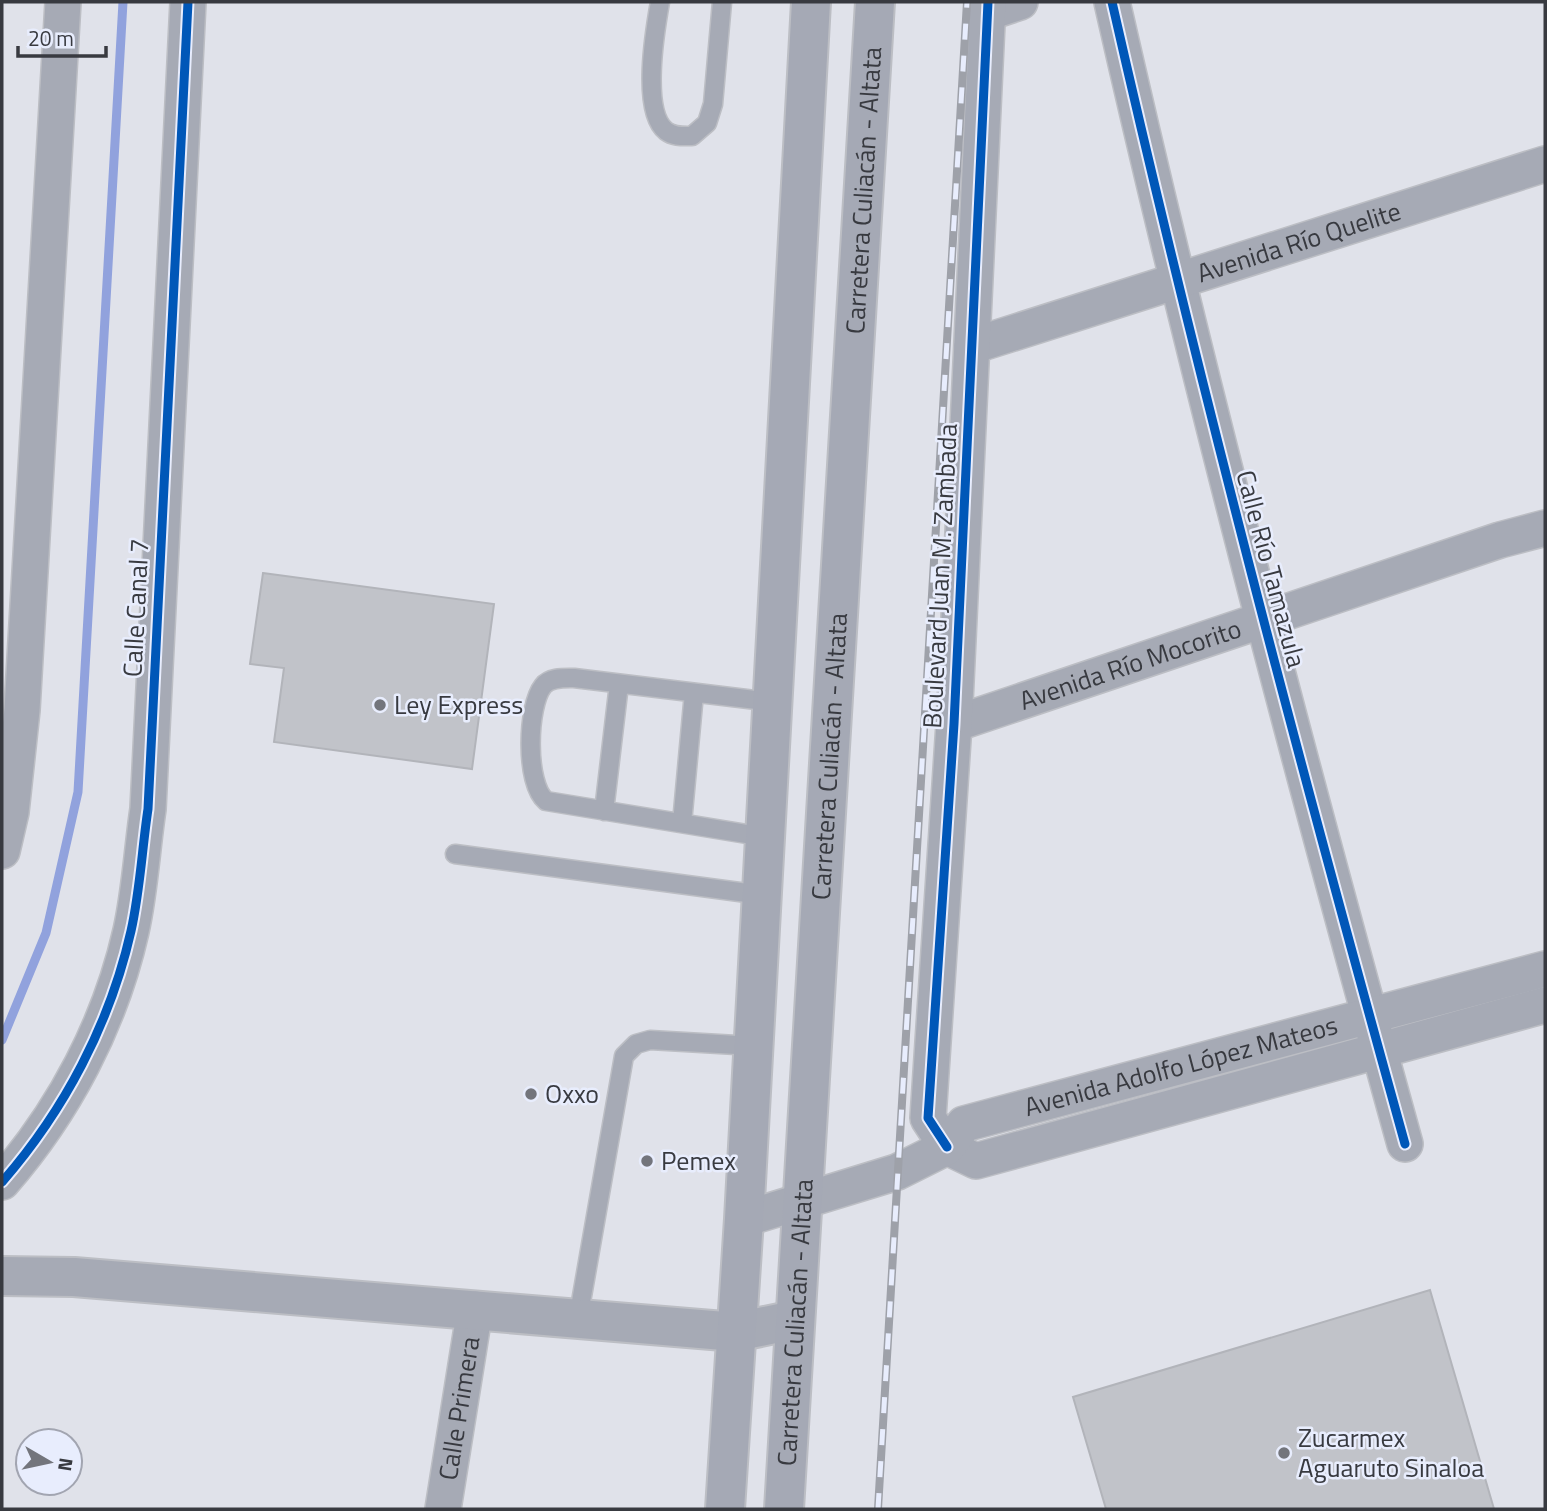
<svg xmlns="http://www.w3.org/2000/svg" width="1547" height="1511" viewBox="0 0 1547 1511" font-family="'Titillium Web',sans-serif">
<rect width="100%" height="100%" fill="#e0e2ea"/>
<g fill="none" stroke-linecap="round" stroke-linejoin="round">
<!-- stream -->
<path stroke="#91a2dd" stroke-width="9" d="M 2,1040 L 46,933 L 78,792 L 123,2"/>
</g>
<!-- building -->
<path fill="#c1c3c9" stroke="#b2b4ba" stroke-width="2" d="M 263,573 L 494,604 L 472,769 L 274,742 L 284,668 L 250,664 Z
M 1430,1290 L 1494,1509 L 1106,1509 L 1073,1397 Z"/>
<g fill="none" stroke-linecap="round" stroke-linejoin="round">
<!-- service casing -->
<g stroke="#bcbec4" stroke-width="21">
<path id="service" d="M 660,2 C 655,30 641,111 666,131 C 674,137 683,136 692,136 L 707,123 L 713,104 L 722,2
M 604,811 L 619,684
M 682,823 L 694,693
M 765,837 L 546,801 C 525,784 527,706 543,686 C 550,677 564,678 574,678 L 772,702
M 455,854 L 762,895
M 578,1319 L 624,1056 L 636,1044 L 650,1040 L 754,1046"/>
</g>
<!-- minor casing -->
<g stroke="#bcbec4" stroke-width="38">
<g id="minor">
<path d="M 1112,2 C 1199,385 1300,765 1405,1144"/>
<path d="M 987,13 L 1020,2"/>
<path id="s1" d="M 972,346 L 1545,164"/>
<path id="s2" d="M 954,724 L 1500,540 L 1545,528"/>
<path d="M 2,851 L 11,812 L 22,710 L 63,2"/>
<path d="M 947,1147 L 928,1118 L 954,724 L 988,2"/>
<path d="M 947,1147 L 976,1161 L 1545,1005"/>
<path d="M 2,1182 C 64,1111 110,1024 131,931 C 140,891 142,849 148,809 L 188,2"/>
<path id="s3" d="M 744,1219 L 897,1172 L 947,1147 L 964,1124 L 1545,969"/>
<path id="s4" d="M 443,1509 L 475,1309"/>
</g>
</g>
<!-- tertiary casing -->
<g stroke="#bcbec4" stroke-width="42">
<path id="tertiary" d="M 2,1276 L 74,1277 L 736,1332 L 794,1320"/>
</g>
<!-- secondary casing -->
<g stroke="#bcbec4" stroke-width="42">
<g id="secondary">
<path d="M 725,1509 L 744,1219 L 811,2"/>
<path id="s5" d="M 784,1509 L 875,2"/>
</g>
</g>
<!-- service -->
<use href="#service" stroke="#a6aab5" stroke-width="18"/>
<!-- minor -->
<use href="#minor" stroke="#a6aab5" stroke-width="35"/>
<!-- tertiary -->
<use href="#tertiary" stroke="#a6aab5" stroke-width="38"/>
<!-- secondary -->
<use href="#secondary" stroke="#a5a9b5" stroke-width="38"/>
<!-- rail casing -->
<g stroke="#9ea1a9" stroke-width="8">
<path id="rail" d="M 878,1509 L 967,2"/>
</g>
<!-- rail -->
<use href="#rail" stroke="#e8edfd" stroke-width="5" stroke-dasharray="16" stroke-linecap="butt"/>
<!-- cycleway casing -->
<g stroke="#e8edfd" stroke-width="13">
<path id="cycleway" d="M 1112,2 C 1199,385 1300,765 1405,1144
M 947,1147 L 928,1118 L 954,724 L 988,2
M 2,1182 C 64,1111 110,1024 131,931 C 140,891 142,849 148,809 L 188,2"/>
</g>
<!-- cycleway -->
<use href="#cycleway" stroke="#0057b8" stroke-width="9"/>
</g>
<!-- markers -->
<g fill="#73757c" stroke="#e8edfd" stroke-width="2.5">
<circle cx="380" cy="705" r="7"/>
<circle cx="531" cy="1094" r="7"/>
<circle cx="647" cy="1161" r="7"/>
<circle cx="1284" cy="1453" r="7"/>
</g>
<g text-anchor="middle" stroke-width="5" stroke-linejoin="round" paint-order="stroke">
<!-- street labels -->
<g font-size="26" fill="#383a40" stroke="#e8edfd">
<text dy="9" stroke="none"><textPath href="#s5" startOffset="1321">Carretera Culiacán - Altata</textPath></text>
<text dy="9" stroke="none"><textPath href="#s1" startOffset="343">Avenida Río Quelite</textPath></text>
<text transform="translate(1271 569) rotate(75)" y="9">Calle Río Tamazula</text>
<text transform="translate(940 576) rotate(-87)" y="9">Boulevard Juan M. Zambada</text>
<text transform="translate(136 608) rotate(-87)" y="9">Calle Canal 7</text>
<text dy="9" stroke="none"><textPath href="#s2" startOffset="186">Avenida Río Mocorito</textPath></text>
<text dy="9" stroke="none"><textPath href="#s5" startOffset="754">Carretera Culiacán - Altata</textPath></text>
<text dy="9" stroke="none"><textPath href="#s3" startOffset="469">Avenida Adolfo López Mateos</textPath></text>
<text dy="9" stroke="none"><textPath href="#s5" startOffset="187">Carretera Culiacán - Altata</textPath></text>
<text dy="9" stroke="none"><textPath href="#s4" startOffset="102">Calle Primera</textPath></text>
</g>
<!-- poi labels -->
<g font-size="26" fill="#383a40" stroke="#e8edfd" text-anchor="start">
<text x="394" y="714">Ley Express</text>
<text x="545" y="1103">Oxxo</text>
<text x="661" y="1170">Pemex</text>
<text x="1298" y="1447">Zucarmex<tspan x="1298" dy="30">Aguaruto Sinaloa</tspan></text>
</g>
</g>
<!-- border -->
<rect width="1547" height="1511" fill="none" stroke="#383a40" stroke-width="7"/>
<!-- north arrow -->
<g transform="translate(49 1462) rotate(99)"><circle r="33" fill="#e8edfd" stroke="#a2a5b1" stroke-width="2"/>
<path d="M0-5L12 26L0 18L-12 26Z" fill="#73757c"/>
<text y="-10" font-size="19" font-weight="bold" text-anchor="middle" fill="#383a40">N</text>
</g>
<!-- scale -->
<path d="M18 46v10h88v-10" fill="none" stroke="#383a40" stroke-width="3.5"/>
<text x="28" y="46" font-size="21" fill="#383a40" stroke="#e8edfd" stroke-width="5" paint-order="stroke">20 m</text>
</svg>
